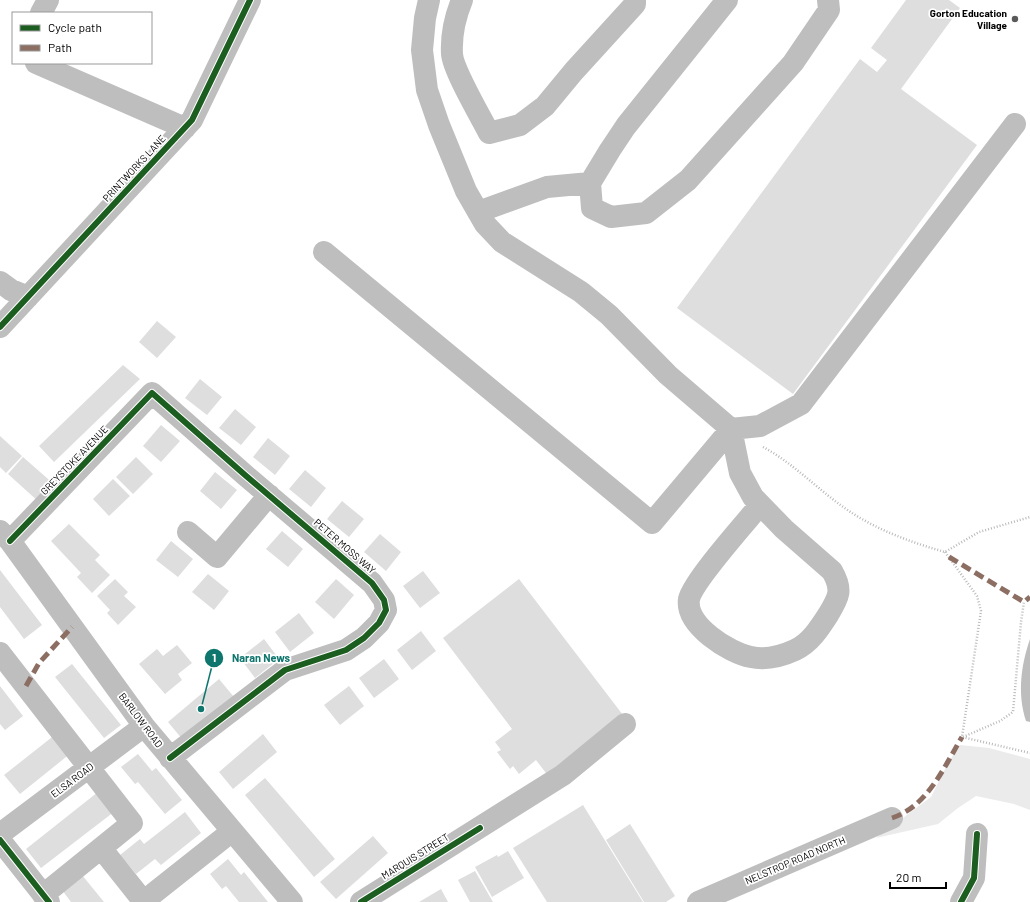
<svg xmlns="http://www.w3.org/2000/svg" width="1030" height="902" viewBox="0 0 1030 902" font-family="Barlow,sans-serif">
<rect width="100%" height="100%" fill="#fff"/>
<!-- grass -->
<path fill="#ebebeb" d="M 960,745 L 989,748 L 1030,759 L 1030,810 L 1014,804 L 976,796 L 958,808 L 938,824 L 876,838 L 931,797 L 949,761 Z"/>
<!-- water -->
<path fill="#bdbdbd" d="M 1030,639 L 1030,722 L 1026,721 C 1017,694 1021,665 1030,639 Z"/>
<!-- building -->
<path fill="#dedede" d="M 906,0 L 949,0 L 960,8 L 901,89 L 977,145 L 793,394 L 677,308 L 860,59 L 877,72 L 887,60 L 871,48 Z
M 157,321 L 176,337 L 157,358 L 139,342 Z
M 123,365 L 140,379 L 54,462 L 39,446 Z
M 200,379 L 222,397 L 207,415 L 185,398 Z
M 235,409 L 256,427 L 241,445 L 219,428 Z
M 161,425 L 180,441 L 161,462 L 143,446 Z
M 0,436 L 22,456 L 6,473 L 0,467 Z
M 268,438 L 290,456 L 275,475 L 253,457 Z
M 23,457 L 56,486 L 40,503 L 8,474 Z
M 136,457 L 153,474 L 133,494 L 116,477 Z
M 305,470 L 326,488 L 311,507 L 289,489 Z
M 215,472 L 237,490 L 221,509 L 200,491 Z
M 113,479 L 130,496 L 109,516 L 93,499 Z
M 342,501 L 364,519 L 349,537 L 327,519 Z
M 69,524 L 100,555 L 95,560 L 110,575 L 92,593 L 77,577 L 81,573 L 51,541 Z
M 282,531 L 303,549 L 288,567 L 266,549 Z
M 380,534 L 401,552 L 386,571 L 364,552 Z
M 171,541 L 193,559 L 178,577 L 156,560 Z
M 0,570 L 42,625 L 24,639 L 0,607 Z
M 423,571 L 440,593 L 420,608 L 403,586 Z
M 208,574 L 229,591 L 214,610 L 192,592 Z
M 115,579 L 128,592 L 124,596 L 136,607 L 118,625 L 107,613 L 110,610 L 97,596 Z
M 336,579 L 354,595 L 334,619 L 315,602 Z
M 519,579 L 626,719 L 549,777 L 536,760 L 519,774 L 513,766 L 510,769 L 497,752 L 501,750 L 495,742 L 512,729 L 443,638 Z
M 299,613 L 314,633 L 290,652 L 275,632 Z
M 421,631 L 436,651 L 412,670 L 397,650 Z
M 264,639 L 279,659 L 255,678 L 240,658 Z
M 177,645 L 192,663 L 178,674 L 182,680 L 165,694 L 139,664 L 157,649 L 163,656 Z
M 384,659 L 399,679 L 374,698 L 359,678 Z
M 72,664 L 121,725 L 104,738 L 55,677 Z
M 219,679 L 234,697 L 183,740 L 168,722 Z
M 0,686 L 23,716 L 5,730 L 0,724 Z
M 349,686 L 364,706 L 340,725 L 324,705 Z
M 56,734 L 71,753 L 20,794 L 4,775 Z
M 263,734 L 277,752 L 233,789 L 219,772 Z
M 138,754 L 152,771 L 156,768 L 182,800 L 165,814 L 138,782 L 135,784 L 121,767 Z
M 265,778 L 335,859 L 314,877 L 245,795 Z
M 103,788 L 119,808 L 41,868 L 26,849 Z
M 583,805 L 643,902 L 547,902 L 513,848 Z
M 185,812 L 201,833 L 161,865 L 155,859 L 136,874 L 120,855 L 140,839 L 144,844 Z
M 630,824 L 675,896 L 666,902 L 644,902 L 606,840 Z
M 373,836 L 388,853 L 336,899 L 320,882 Z
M 508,851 L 524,878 L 492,897 L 475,867 L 497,855 L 498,857 Z
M 228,859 L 241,875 L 244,872 L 268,902 L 239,902 L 226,886 L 222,889 L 210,874 Z
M 475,871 L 493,902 L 470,902 L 458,880 Z
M 82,875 L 104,902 L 71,902 L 62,890 Z
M 441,889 L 448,902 L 419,902 Z"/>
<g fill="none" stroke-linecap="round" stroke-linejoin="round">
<!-- path -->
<path stroke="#b9b9b9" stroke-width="2.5" stroke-dasharray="1 2" stroke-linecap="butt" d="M 763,447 C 795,464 821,493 852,513 C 880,531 913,543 945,552 L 979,532 L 1030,517
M 945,552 L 977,596 L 981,611 L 962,737 L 1030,753
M 963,737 L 1000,721 L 1013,712 L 1021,622 L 1024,602"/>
<!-- minor -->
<path stroke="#bebebe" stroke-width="22" d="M 429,0 L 425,18 L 422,50 L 427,90 L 439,125 L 466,191 L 485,224 L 502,242 L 581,292 L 609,315 L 668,375 L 731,429 L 740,473 L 753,497 L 784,529 L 832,571 C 843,590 839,597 828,615 C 819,629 810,643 795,650 C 782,656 765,660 751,657 C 729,653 685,625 689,599 C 693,581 746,522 760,505
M 462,0 C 455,17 451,36 452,54 C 453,70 481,117 489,133 L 520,125 L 545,106 L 574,71 L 635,4 L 635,0
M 727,0 L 626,126 L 610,150 L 590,183 L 592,208 L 611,217 L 646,213 L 688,180 L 793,63 L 829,10 L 828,0
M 41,13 L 48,0
M 36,63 L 185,128
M 478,212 L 547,187 L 590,183
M 324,252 L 652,523 L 731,429 L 760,426 L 801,404 L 1015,124
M 0,282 L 11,290 L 28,297
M 0,327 L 192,120 L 250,0
M 0,531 L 10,541 L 144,726 L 292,902
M 188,532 L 217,557 L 269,495
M 10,541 L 152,393 L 245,475 L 372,583 L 384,600 L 386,610 L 379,623 L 364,638 L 346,650 L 285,670 L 170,758
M 0,653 L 132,823 L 43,895
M 0,834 L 144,726
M 0,840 L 49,902
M 101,848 L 144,902
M 154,893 L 231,832
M 361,902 L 563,775 L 625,724
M 698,902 L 892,818
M 961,902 L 974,878 L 977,834"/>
<!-- quiet -->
<path stroke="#8d6e63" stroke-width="5" stroke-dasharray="10 5" stroke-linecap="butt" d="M 949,557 L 1024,602 L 1030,597
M 26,686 L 39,663 L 72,627
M 892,818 C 928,806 944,767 962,737"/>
<!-- cycleway casing -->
<g stroke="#fff" stroke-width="8">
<path id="cycleway" d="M 0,327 L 192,120 L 250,0
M 10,541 L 152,393 L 245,475 L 372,583 L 384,600 L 386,610 L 379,623 L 364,638 L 346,650 L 285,670 L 170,758
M 0,840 L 49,902
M 361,902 L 480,828
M 961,902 L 974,878 L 977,834"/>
</g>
<!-- cycleway -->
<use href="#cycleway" stroke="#1b5e20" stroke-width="6"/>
</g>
<!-- markers -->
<circle fill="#595959" stroke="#fff" stroke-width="1.5" cx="1015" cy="19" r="4"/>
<g text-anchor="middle" stroke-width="3.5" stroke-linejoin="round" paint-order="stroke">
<!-- poi labels -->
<g font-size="10" font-weight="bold" fill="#000" stroke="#fff" text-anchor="end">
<text x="1007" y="17">Gorton Education<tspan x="1007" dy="12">Village</tspan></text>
</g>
<!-- street labels -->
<g font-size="10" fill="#000" stroke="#fff">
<text transform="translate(134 168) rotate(-47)" y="4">PRINTWORKS LANE</text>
<text transform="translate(74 460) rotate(-46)" y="4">GREYSTOKE AVENUE</text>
<text transform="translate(345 546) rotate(41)" y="4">PETER MOSS WAY</text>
<text transform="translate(141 720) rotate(53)" y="4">BARLOW ROAD</text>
<text transform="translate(72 780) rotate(-37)" y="4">ELSA ROAD</text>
<text transform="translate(415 856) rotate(-32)" y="4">MARQUIS STREET</text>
<text transform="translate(795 860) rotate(-23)" y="4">NELSTROP ROAD NORTH</text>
</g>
</g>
<!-- callouts -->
<path fill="none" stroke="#0f766e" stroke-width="1.5" d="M201 709L214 658"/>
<g fill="#0f766e" stroke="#fff" stroke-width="1.5">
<circle cx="201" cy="709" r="4"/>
<circle cx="214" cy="658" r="10"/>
</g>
<g font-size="12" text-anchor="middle" font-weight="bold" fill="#fff">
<text x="214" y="662">1</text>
</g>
<g font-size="11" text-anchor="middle" font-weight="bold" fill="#0f766e" stroke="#fff" stroke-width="3.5" stroke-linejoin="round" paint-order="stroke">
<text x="261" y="662">Naran News</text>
</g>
<!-- legend -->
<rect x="12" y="12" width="140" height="52" fill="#ffffff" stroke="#999999"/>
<rect x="20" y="25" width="20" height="6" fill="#1b5e20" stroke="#999999"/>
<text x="48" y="32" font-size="12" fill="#000000">Cycle path</text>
<rect x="20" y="45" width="20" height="6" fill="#8d6e63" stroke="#999999"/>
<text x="48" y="52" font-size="12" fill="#000000">Path</text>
<!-- scale -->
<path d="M890 882v6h56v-6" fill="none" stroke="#000000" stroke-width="2"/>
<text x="896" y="882" font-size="12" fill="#000000" stroke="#ffffff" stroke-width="3" paint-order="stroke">20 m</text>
</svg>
